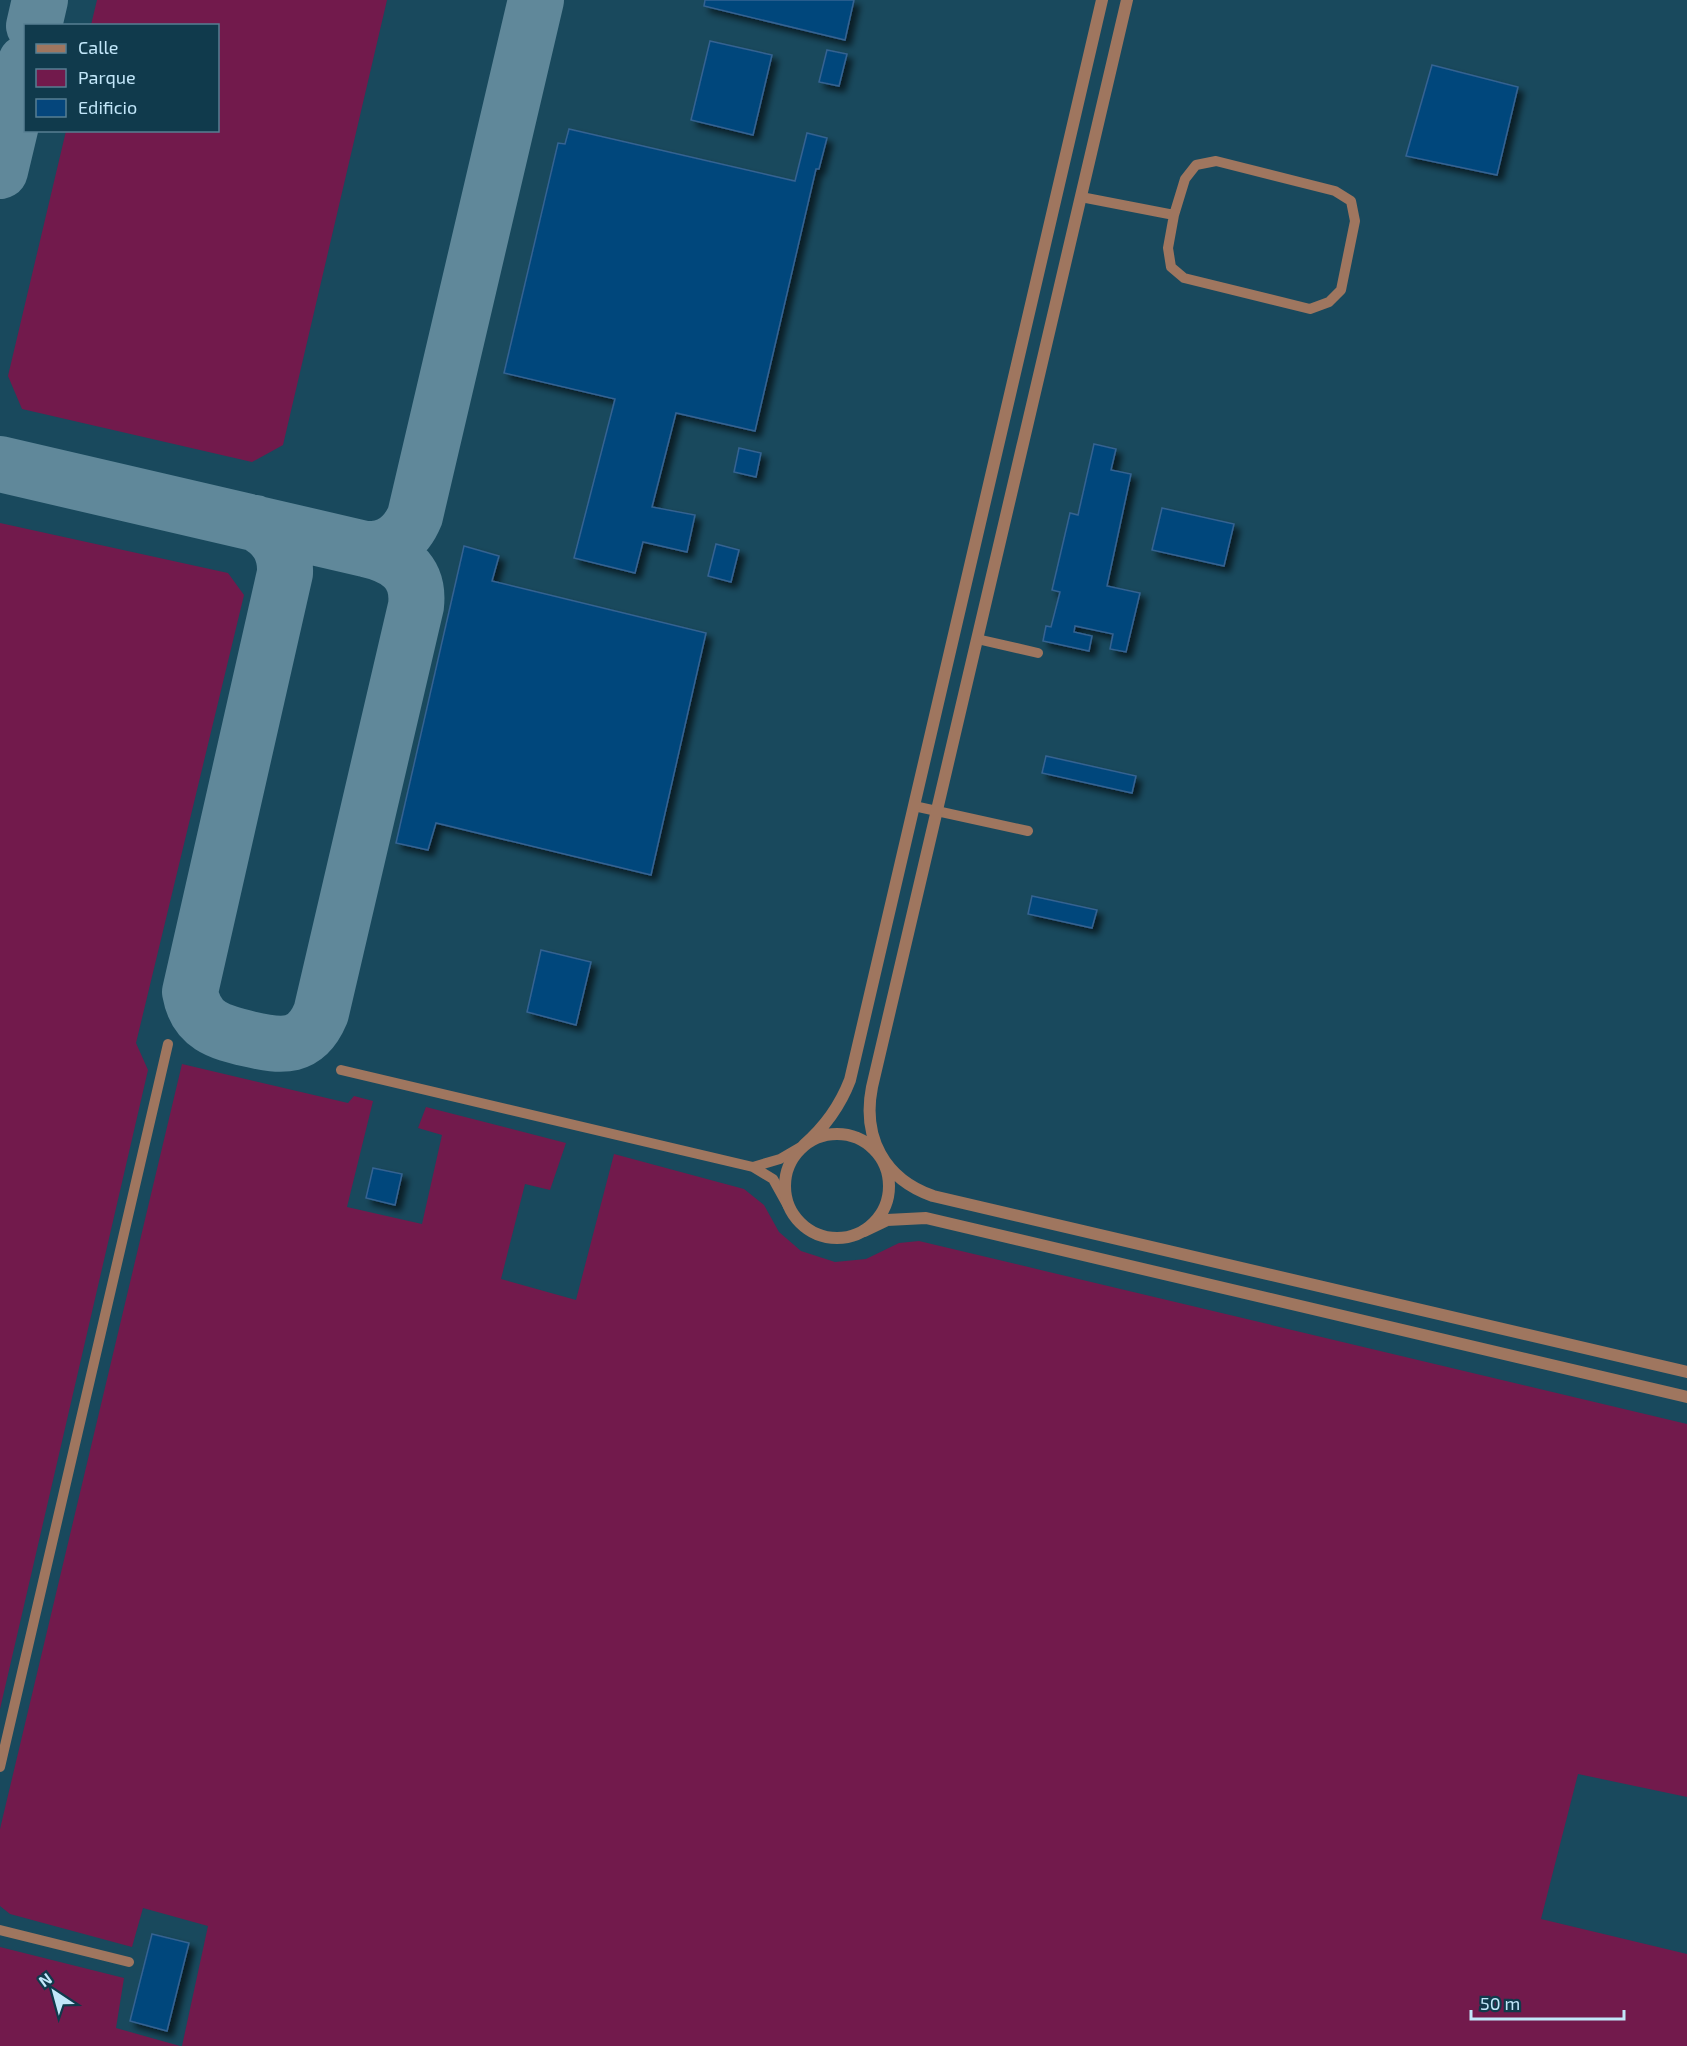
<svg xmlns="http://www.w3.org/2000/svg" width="1687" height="2046" viewBox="0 0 1687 2046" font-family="'Exo 2',sans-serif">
<defs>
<filter id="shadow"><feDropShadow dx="5.5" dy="5.5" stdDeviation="3" flood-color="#0009"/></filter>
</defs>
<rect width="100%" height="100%" fill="#103a4c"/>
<!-- built -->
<path fill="#19495d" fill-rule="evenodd" d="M 0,0 L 1687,0 L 1687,2046 L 0,2046 ZM 26,26 L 218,26 L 218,130 L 26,130 Z"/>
<!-- green -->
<path fill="#721a4c" d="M 97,0 L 387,0 L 283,445 L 252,462 L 22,409 L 8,376 L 66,131 L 218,130 L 218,26 L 91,25 Z
M 0,523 L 228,573 L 244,595 L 136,1043 L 148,1070 L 0,1709 Z
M 182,1064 L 348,1103 L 354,1096 L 373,1101 L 347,1207 L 422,1224 L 442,1135 L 418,1128 L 426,1107 L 566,1143 L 550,1190 L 525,1184 L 501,1279 L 576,1300 L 614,1154 L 744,1189 L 764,1205 L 779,1232 L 801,1251 L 835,1262 L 866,1259 L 899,1243 L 919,1241 L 1687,1424 L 1687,1797 L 1578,1774 L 1541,1919 L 1687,1954 L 1687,2046 L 182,2046 L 208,1926 L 143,1908 L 132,1947 L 10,1914 L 0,1906 L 0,1829 Z
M 0,1947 L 124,1978 L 116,2028 L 180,2046 L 0,2046 Z"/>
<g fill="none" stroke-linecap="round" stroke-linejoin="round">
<!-- taxiway -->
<path stroke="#60889a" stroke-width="56" d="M 34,26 L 40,0
M 0,171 L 26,62
M 0,464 L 365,549 C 396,556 420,570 416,606 L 321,1013 C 306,1049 283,1047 249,1039 C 219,1032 196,1026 190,992 L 285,573 C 286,550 276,534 255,523
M 365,549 C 389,550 406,538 415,516 L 536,0"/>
</g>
<!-- building -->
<path fill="#05467c" stroke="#346392" stroke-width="1.5" filter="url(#shadow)" d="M 705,0 L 854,0 L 845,40 L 704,6 Z
M 710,41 L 772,55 L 753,135 L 691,120 Z
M 827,50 L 847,54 L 839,86 L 819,82 Z
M 1432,65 L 1518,87 L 1497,175 L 1406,156 Z
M 569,129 L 795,181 L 807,133 L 827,138 L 819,169 L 816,169 L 755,431 L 676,413 L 652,507 L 695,515 L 687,552 L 643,542 L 635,573 L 574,558 L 615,399 L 504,373 L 558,143 L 565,144 Z
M 1094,444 L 1116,449 L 1111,470 L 1131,474 L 1107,586 L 1140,593 L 1126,652 L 1110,649 L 1113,634 L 1075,626 L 1074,632 L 1092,636 L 1089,651 L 1043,641 L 1046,626 L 1051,627 L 1060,592 L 1052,590 L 1070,513 L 1078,515 Z
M 739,448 L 761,453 L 756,477 L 734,472 Z
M 1162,508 L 1234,524 L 1224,566 L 1152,550 Z
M 716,544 L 739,550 L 731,582 L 708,576 Z
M 464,546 L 499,556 L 492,581 L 706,633 L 651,875 L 436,823 L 428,850 L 396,843 Z
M 1046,756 L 1136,776 L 1132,793 L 1042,773 Z
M 1032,896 L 1097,910 L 1092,928 L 1028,914 Z
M 541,950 L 591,962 L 576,1025 L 527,1012 Z
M 373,1168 L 402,1174 L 395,1205 L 366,1198 Z
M 152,1934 L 189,1943 L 167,2031 L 130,2021 Z"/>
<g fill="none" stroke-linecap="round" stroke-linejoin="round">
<!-- service -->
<path stroke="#9f765f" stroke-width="10" d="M 1216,161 L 1335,191 L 1351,201 L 1355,221 L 1341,290 L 1329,302 L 1310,309 L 1184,278 L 1171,267 L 1168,248 L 1174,215 L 1185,179 L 1196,165 Z
M 1081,197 L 1174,215
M 977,639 L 1038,653
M 914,806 L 1028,831
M 341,1070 L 753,1167 L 773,1179 L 788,1206
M 753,1167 L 780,1159 L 804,1145
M 0,1767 L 168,1044
M 0,1930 L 129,1962"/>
<!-- minor -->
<path stroke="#9f765f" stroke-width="12" d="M 1127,0 L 872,1087 C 862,1137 884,1179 933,1196 L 1687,1372
M785 1186a52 52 0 1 1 104 0a52 52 0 1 1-104 0Z
M 804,1145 C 826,1126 840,1106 850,1080 L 1102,0
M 864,1231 L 887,1220 L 926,1218 L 1687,1397"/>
</g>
<!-- legend -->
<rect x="24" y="24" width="195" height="108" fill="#103a4c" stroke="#577f92" stroke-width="1.5"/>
<rect x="36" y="44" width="30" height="9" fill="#9f765f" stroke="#577f92" stroke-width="1.5"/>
<text x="78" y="54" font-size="18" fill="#c2e7fa">Calle</text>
<rect x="36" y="69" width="30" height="18" fill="#721a4c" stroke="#577f92" stroke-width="1.5"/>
<text x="78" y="84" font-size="18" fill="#c2e7fa">Parque</text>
<rect x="36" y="99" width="30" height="18" fill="#05467c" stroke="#577f92" stroke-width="1.5"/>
<text x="78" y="114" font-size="18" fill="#c2e7fa">Edificio</text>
<!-- north arrow -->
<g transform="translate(54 1992) rotate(324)" stroke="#103a4c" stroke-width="4.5" paint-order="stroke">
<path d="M0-4.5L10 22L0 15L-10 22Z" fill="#c2e7fa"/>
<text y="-9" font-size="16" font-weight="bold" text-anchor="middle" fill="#c2e7fa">N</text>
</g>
<!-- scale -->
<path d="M1471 2010v9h153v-9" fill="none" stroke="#c2e7fa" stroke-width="3"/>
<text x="1480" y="2010" font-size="18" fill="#c2e7fa" stroke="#103a4c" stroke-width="4.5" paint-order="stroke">50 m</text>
</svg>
